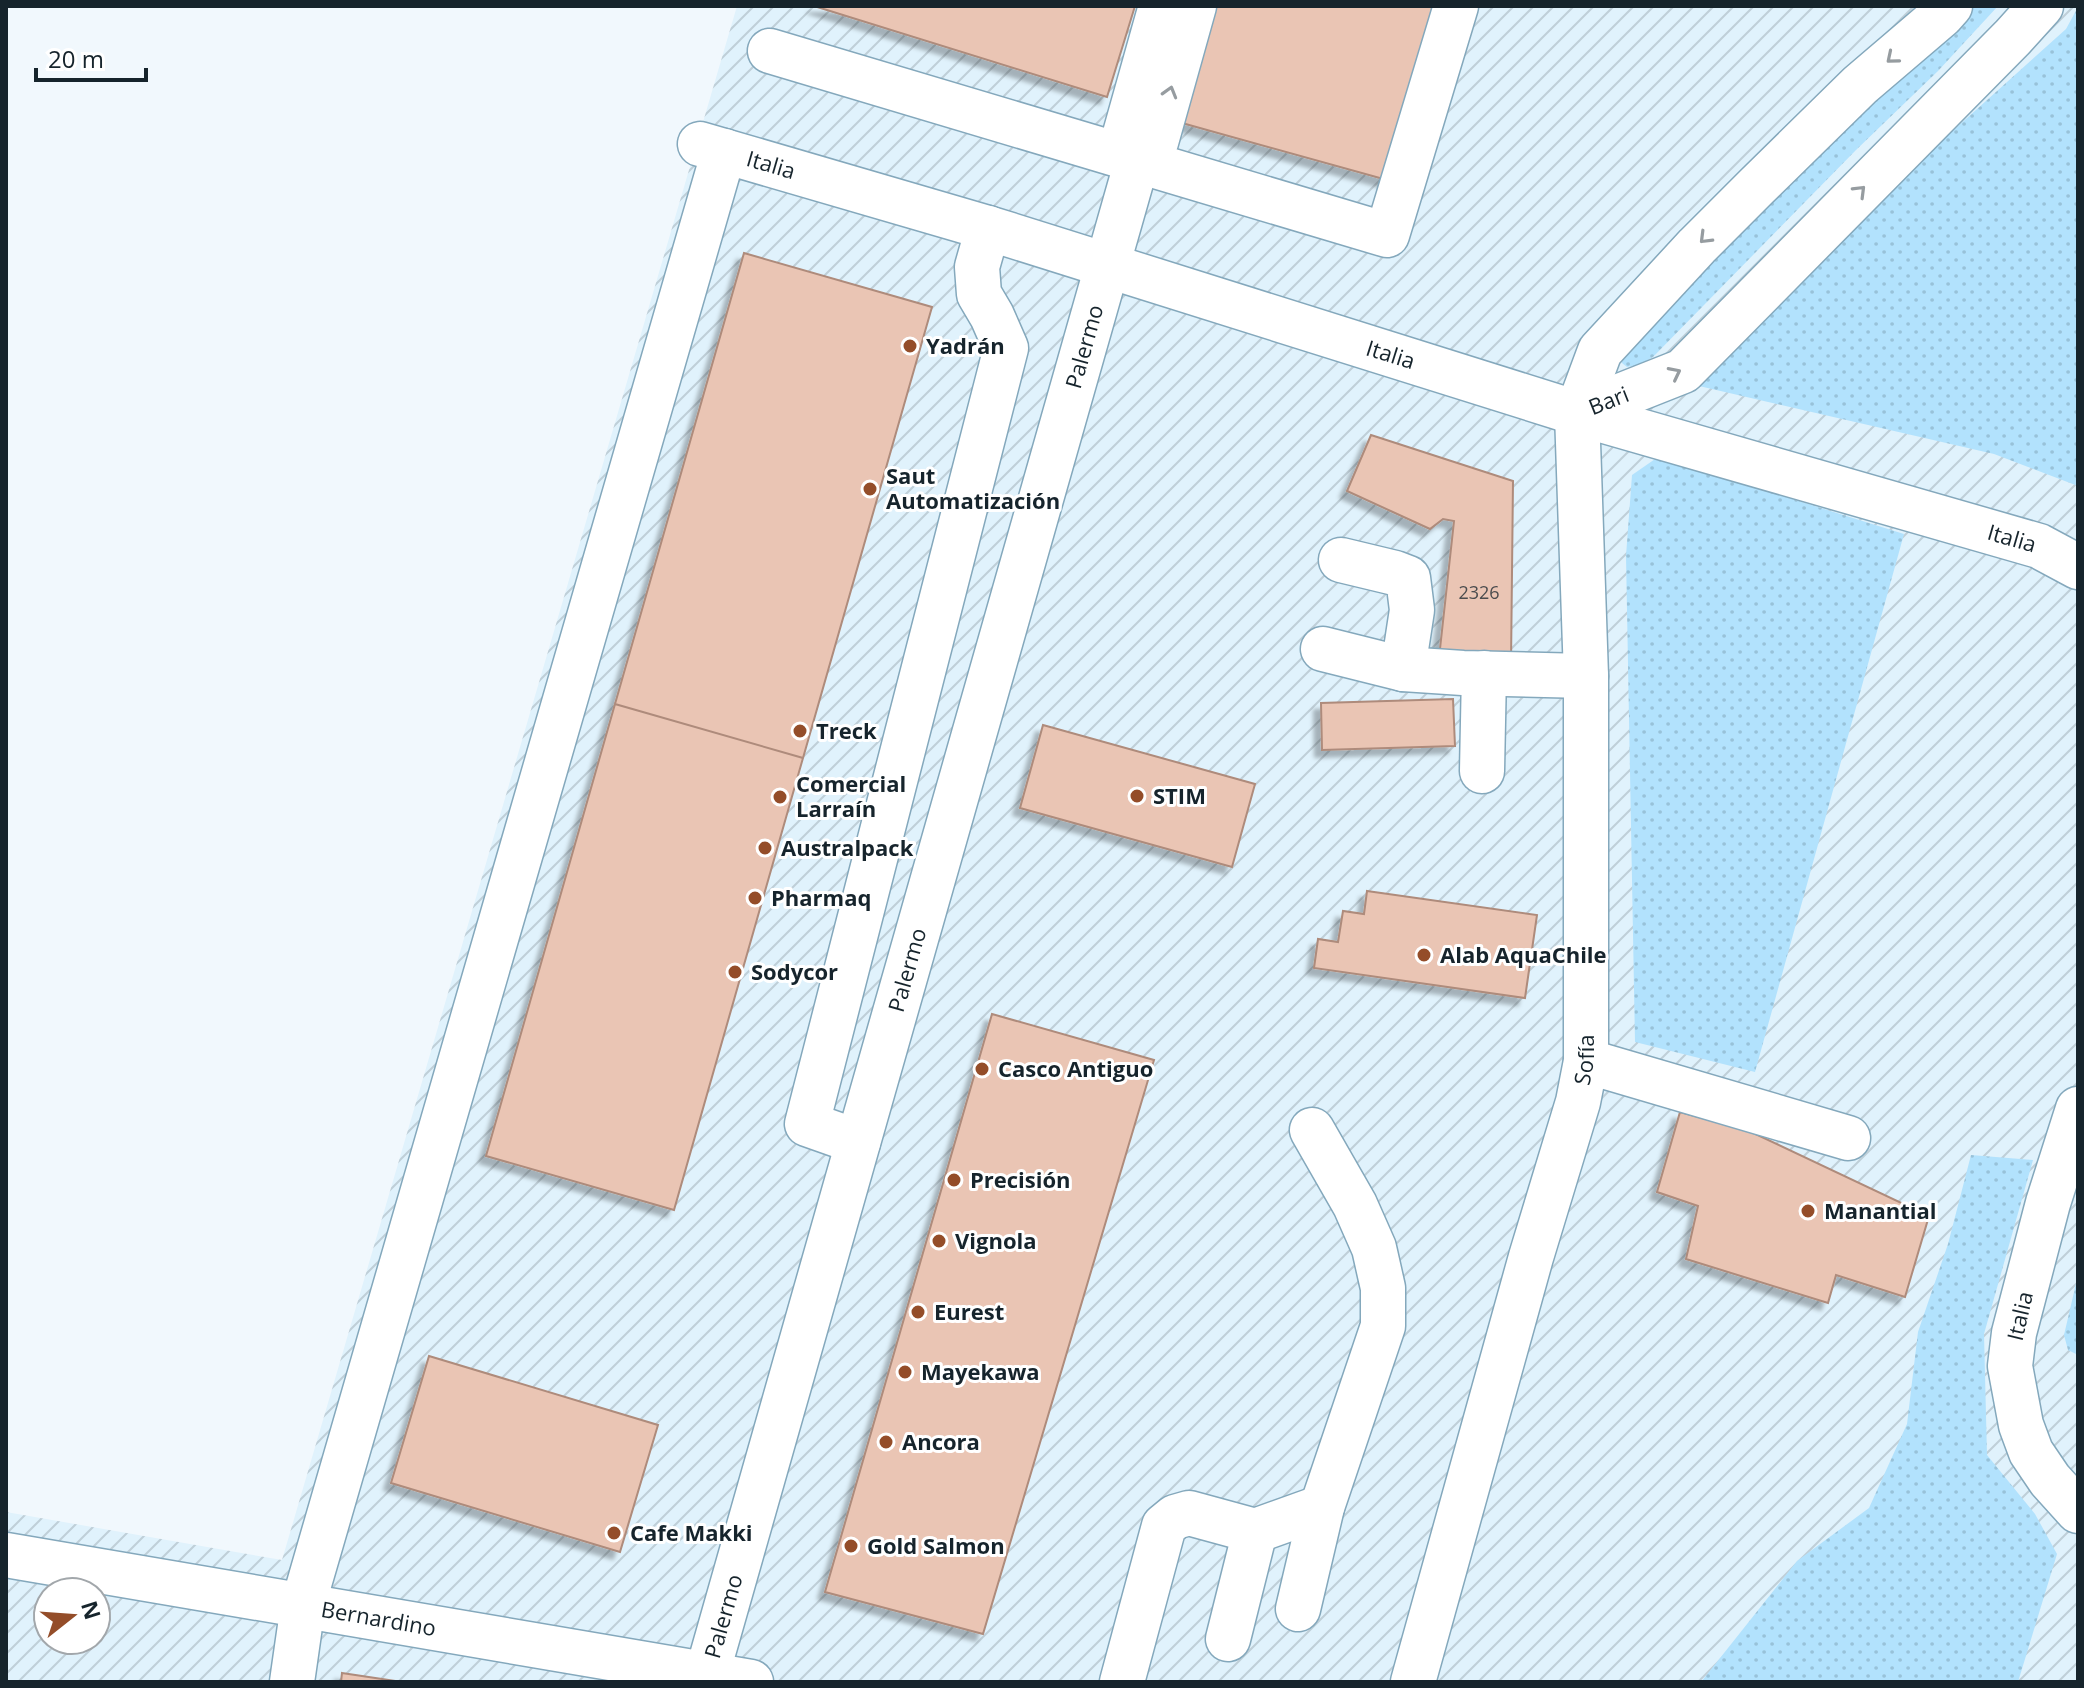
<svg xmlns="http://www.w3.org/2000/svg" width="2084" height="1688" viewBox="0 0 2084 1688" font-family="'Open Sans',sans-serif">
<defs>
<pattern id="industrial-furrows" width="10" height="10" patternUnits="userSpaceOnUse" patternTransform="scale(2)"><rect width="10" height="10" fill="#e0f2fc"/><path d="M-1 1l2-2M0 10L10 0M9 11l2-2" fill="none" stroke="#bfcfd8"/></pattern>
<pattern id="grass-dots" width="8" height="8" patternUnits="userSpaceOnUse" patternTransform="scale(2)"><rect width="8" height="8" fill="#b2e2fd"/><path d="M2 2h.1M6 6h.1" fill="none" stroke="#98c2d9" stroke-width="1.8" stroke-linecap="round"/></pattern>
<filter id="shadow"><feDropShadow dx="-7" dy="7" stdDeviation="2" flood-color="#0004"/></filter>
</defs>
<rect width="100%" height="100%" fill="#f1f8fd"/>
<!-- industrial -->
<path fill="url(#industrial-furrows)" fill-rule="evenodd" d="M 737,6 L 2078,6 L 2078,1682 L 6,1682 L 6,1512 L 282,1560 ZM 48,1592 L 96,1592 L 96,1640 L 48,1640 Z"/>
<!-- grass -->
<path fill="url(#grass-dots)" d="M 1945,6 L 1998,6 L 1938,71 L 1856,150 L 1653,357 L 1641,364 L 1627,367 L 1622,363 L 1621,348 Z
M 2078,7 L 2078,486 L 1994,454 L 1686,383 L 1767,298 L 2066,29 Z
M 1658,457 L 1904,534 L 1755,1072 L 1635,1042 L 1626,556 L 1632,475 Z
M 1971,1155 L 2033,1160 L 1984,1334 L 1987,1455 L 2035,1514 L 2057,1554 L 2018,1682 L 1701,1682 L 1797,1561 L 1869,1508 L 1907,1424 L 1918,1332 L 1948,1244 Z
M 2078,1275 L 2078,1355 L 2068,1350 L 2064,1335 Z"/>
<!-- building -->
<path fill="#eac5b4" stroke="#ae8b7b" stroke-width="2" filter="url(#shadow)" d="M 814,6 L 1135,6 L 1107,97 Z
M 1214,6 L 1435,6 L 1387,180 L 1182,123 Z
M 744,253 L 932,307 L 803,758 L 615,704 Z
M 1371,435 L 1513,481 L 1511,664 L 1439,658 L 1454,521 L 1443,519 L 1430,529 L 1347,491 Z
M 1453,699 L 1455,746 L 1322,750 L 1321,703 Z
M 615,704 L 803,758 L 674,1210 L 486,1156 Z
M 1043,725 L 1255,784 L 1232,867 L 1020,808 Z
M 1367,891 L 1537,915 L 1525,998 L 1314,968 L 1318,939 L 1338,942 L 1343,911 L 1364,914 Z
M 992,1014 L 1154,1060 L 983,1634 L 825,1592 Z
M 1680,1112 L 1747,1130 L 1929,1216 L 1905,1297 L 1836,1275 L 1828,1303 L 1686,1259 L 1698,1206 L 1657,1192 Z
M 429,1356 L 658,1425 L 620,1552 L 391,1483 Z
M 342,1673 L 402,1682 L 341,1682 Z"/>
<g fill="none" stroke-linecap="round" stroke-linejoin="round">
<!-- minor casing -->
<g stroke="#84a8bc" stroke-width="47">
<g id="minor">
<path d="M 770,51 L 1387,235 L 1456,6"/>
<path id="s1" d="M 700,144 L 988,228 L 1577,413 L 2039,546 L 2078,567"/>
<path d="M 1137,161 L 1125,134 L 1161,6"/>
<path id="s2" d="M 1577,413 L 1683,371 L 2013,37 L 2041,6"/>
<path d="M 1341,560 L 1395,573 L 1408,578 L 1412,610 L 1403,669"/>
<path d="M 1323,649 L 1403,669 L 1463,673 L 1586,676"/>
<path d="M 1482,771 L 1484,673"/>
<path d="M 1586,1061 L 1848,1138"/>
<path d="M 2078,1109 L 2048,1203 L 2014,1333 L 2010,1366 L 2021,1425 L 2031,1452 L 2050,1480 L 2078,1511"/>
<path d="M 858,1142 L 807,1124 L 1006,348 L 992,316 L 979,294 L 977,267 L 988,228"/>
<path id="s3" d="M 6,1555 L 751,1682"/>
<path d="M 1298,1609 L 1322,1507 L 1383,1326 L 1383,1288 L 1374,1248 L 1355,1205 L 1312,1130"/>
<path d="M 1228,1639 L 1255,1531"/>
<path id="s4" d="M 707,1674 L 1137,161 L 1156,142 L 1194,6"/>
<path d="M 292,1682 L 303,1605 L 724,151"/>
<path d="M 1122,1682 L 1164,1526 L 1175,1517 L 1189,1513 L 1255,1531 L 1322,1507"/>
<path id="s5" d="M 1413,1682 L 1531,1257 L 1578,1102 L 1586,1061 L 1586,676 L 1577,413 L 1600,351 L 1697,246 L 1756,187 L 1860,85 L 1942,15 L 1950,6"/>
</g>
</g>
<!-- minor -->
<use href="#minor" stroke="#fff" stroke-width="44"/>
</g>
<!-- one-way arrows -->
<defs><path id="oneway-chevron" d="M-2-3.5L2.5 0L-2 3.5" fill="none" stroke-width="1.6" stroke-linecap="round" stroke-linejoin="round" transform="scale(2)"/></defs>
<g stroke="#969ca0">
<use href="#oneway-chevron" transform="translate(1892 58) rotate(140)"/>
<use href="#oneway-chevron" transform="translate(1170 92) rotate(-74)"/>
<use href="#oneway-chevron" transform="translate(1860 191) rotate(-45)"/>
<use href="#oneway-chevron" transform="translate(1705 238) rotate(135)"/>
<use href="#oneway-chevron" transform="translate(1675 373) rotate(-27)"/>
</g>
<!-- markers -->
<g fill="#944d29" stroke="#fff" stroke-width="3">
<circle cx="910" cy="346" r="8"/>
<circle cx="870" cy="489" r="8"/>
<circle cx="800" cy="731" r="8"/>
<circle cx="1137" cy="796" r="8"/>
<circle cx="780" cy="797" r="8"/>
<circle cx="765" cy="848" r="8"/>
<circle cx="755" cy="898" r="8"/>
<circle cx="1424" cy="955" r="8"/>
<circle cx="735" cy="972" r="8"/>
<circle cx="982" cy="1069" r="8"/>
<circle cx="954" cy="1180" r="8"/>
<circle cx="1808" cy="1211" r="8"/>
<circle cx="939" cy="1241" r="8"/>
<circle cx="918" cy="1312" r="8"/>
<circle cx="905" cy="1372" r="8"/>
<circle cx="886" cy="1442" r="8"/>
<circle cx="614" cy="1533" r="8"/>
<circle cx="851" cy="1546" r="8"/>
</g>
<g text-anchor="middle" stroke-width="6" stroke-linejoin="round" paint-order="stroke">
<!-- number labels -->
<g font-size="18" fill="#4b4c4e">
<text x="1479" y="599">2326</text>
</g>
<!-- street labels -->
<g font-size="22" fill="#16242c" stroke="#fff">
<text dy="8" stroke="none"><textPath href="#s1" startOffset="74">Italia</textPath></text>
<text dy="8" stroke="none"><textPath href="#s4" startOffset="1380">Palermo</textPath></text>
<text dy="8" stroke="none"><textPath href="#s1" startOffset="722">Italia</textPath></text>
<text dy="8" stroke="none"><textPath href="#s2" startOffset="34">Bari</textPath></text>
<text dy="8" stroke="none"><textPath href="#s1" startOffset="1370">Italia</textPath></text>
<text dy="8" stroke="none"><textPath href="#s4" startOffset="732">Palermo</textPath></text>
<text dy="8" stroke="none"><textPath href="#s5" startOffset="646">Sofía</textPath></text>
<text transform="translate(2020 1316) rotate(-77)" y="8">Italia</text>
<text dy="8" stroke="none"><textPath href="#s4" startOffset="60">Palermo</textPath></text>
<text dy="8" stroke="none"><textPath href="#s3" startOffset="378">Bernardino</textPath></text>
</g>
<!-- poi labels -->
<g font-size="22" font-weight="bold" fill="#16242c" stroke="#fff" text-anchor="start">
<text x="926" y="354">Yadrán</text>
<text x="886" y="484">Saut<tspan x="886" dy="25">Automatización</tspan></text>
<text x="816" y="739">Treck</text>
<text x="796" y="792">Comercial<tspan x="796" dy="25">Larraín</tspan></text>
<text x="1153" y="804">STIM</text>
<text x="781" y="856">Australpack</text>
<text x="771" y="906">Pharmaq</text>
<text x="1440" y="963">Alab AquaChile</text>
<text x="751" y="980">Sodycor</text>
<text x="998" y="1077">Casco Antiguo</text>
<text x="970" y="1188">Precisión</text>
<text x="1824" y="1219">Manantial</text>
<text x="955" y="1249">Vignola</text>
<text x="934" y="1320">Eurest</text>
<text x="921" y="1380">Mayekawa</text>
<text x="902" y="1450">Ancora</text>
<text x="630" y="1541">Cafe Makki</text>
<text x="867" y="1554">Gold Salmon</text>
</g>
</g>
<!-- border -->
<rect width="2084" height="1688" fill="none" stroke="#16242c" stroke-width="16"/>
<!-- north arrow -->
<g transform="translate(72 1616) rotate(73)"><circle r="38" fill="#ffffff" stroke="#a2a7ab" stroke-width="2"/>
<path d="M0-6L14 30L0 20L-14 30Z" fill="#944d29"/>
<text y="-12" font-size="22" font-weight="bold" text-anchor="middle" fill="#16242c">N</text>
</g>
<!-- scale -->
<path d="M36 68v12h110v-12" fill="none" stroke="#16242c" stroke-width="4"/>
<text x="48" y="68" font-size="24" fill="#16242c" stroke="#ffffff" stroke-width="6" paint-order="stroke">20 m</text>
</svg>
